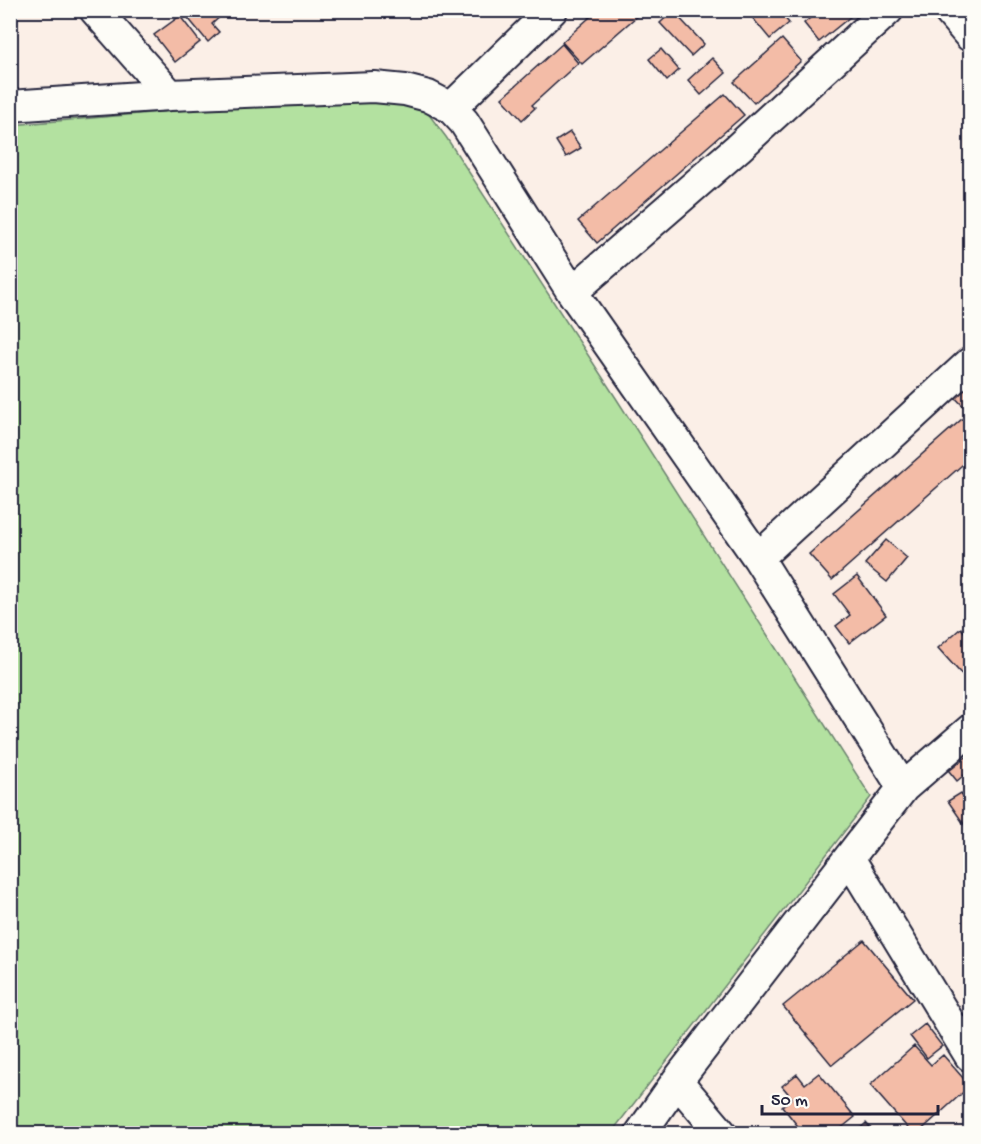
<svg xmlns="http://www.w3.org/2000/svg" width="981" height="1144" viewBox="0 0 981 1144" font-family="'Gochi Hand',sans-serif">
<rect width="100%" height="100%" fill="#fbefe7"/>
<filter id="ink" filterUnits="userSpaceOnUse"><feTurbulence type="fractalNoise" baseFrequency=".0167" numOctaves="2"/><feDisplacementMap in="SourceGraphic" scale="12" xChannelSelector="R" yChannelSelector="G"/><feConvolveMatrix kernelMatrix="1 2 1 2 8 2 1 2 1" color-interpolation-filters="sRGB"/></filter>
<g filter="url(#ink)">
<!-- green -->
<path fill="#b3e1a0" stroke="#6a826e" stroke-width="1.5" d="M 346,96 L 394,99 L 427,112 L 446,137 L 616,398 L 871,797 L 611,1133 L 11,1134 L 11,125 Z"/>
<!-- building -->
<path fill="#f3bca7" stroke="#22223b" stroke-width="1.5" d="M 185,10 L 224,10 L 225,12 L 212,24 L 219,32 L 208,42 L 183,12 Z
M 598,10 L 644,10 L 582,64 L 562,42 Z
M 746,10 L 778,10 L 789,23 L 770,39 Z
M 820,10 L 855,10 L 856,12 L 819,42 L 804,23 Z
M 673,11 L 704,44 L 691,56 L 660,23 Z
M 180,16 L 200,42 L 175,62 L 154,35 Z
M 782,39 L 801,61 L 754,103 L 734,82 Z
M 562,44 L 578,63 L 532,105 L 535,108 L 522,120 L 502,98 Z
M 661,49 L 679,70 L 667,81 L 649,59 Z
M 712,58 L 726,73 L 701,95 L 688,80 Z
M 725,94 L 744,115 L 597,243 L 578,221 Z
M 570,132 L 581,148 L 566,157 L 556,141 Z
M 970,383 L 970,401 L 964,407 L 953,395 Z
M 970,412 L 970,458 L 832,580 L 809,554 Z
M 886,540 L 907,558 L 887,582 L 865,564 Z
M 857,576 L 886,615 L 849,643 L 836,626 L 850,615 L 834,594 Z
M 961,628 L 970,639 L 970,672 L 965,678 L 938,648 Z
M 970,754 L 970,770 L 957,781 L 949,771 Z
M 961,793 L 970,807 L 970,829 L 968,830 L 948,801 Z
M 864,940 L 913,999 L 832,1065 L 783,1006 Z
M 925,1024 L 942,1046 L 927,1058 L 910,1036 Z
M 914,1046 L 931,1065 L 943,1055 L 970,1086 L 917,1134 L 913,1134 L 870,1085 Z
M 819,1073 L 855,1117 L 834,1134 L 804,1134 L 782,1106 L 792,1098 L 782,1086 L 797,1074 L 805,1084 Z
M 866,1123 L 876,1134 L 854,1134 Z"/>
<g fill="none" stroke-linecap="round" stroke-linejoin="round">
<!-- minor casing -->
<g stroke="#22223b" stroke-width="34">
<path id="minor" d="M 95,10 L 170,95
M 948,10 L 970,36
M 10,106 L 170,95 L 374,87 L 405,90 L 428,96 L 451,108 L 464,122 L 572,292 L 758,558 L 903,788 L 677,1081 L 640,1134
M 451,108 L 552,10
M 572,292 L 738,148 L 888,10
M 758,558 L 970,363
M 903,788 L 970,730
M 849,858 L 970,1056
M 677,1081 L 722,1134"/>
</g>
<!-- minor -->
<use href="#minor" stroke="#fdfcf7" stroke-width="30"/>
</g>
</g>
<!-- margin -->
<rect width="981" height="1144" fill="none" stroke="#fdfcf7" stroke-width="36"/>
<rect x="18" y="18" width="945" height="1108" fill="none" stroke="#22223b" stroke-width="2" filter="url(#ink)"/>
<!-- scale -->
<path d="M762 1105v9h176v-9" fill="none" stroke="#22223b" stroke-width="3"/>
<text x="771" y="1105" font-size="18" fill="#22223b" stroke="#fdfcf7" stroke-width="4.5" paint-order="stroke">50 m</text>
</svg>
